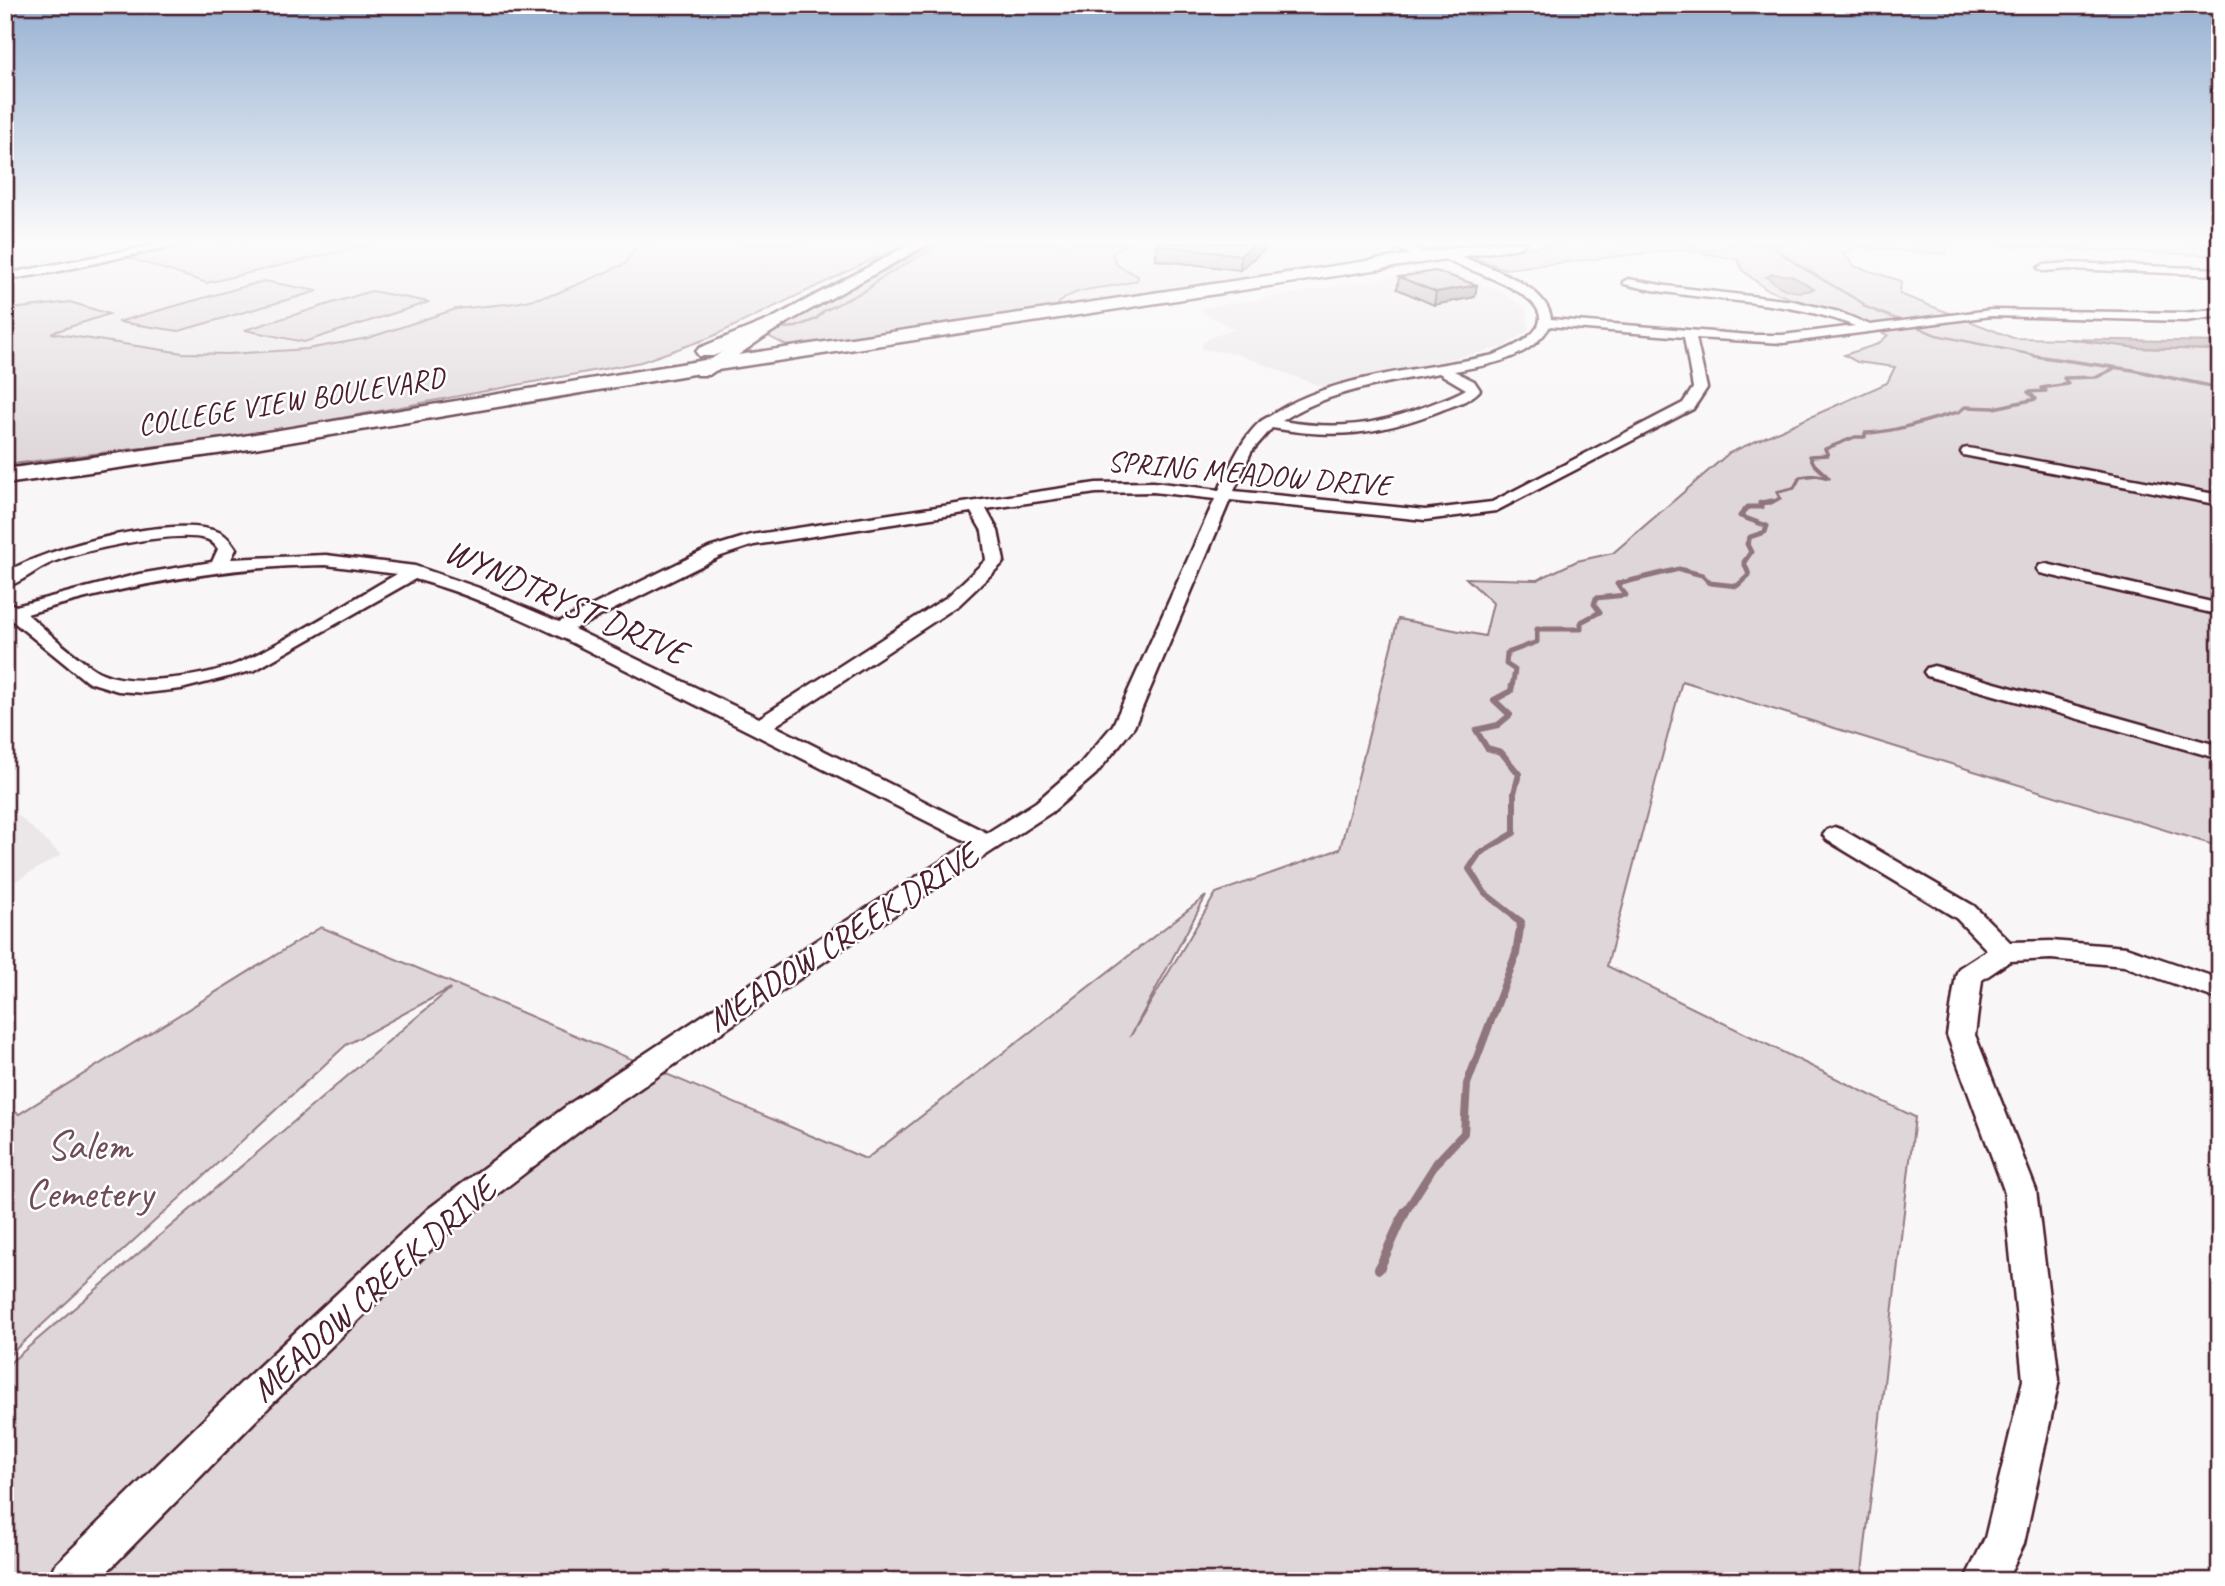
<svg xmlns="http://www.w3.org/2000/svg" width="2225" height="1586" viewBox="0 0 2225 1586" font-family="Caveat,sans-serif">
<rect width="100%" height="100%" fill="#f8f6f7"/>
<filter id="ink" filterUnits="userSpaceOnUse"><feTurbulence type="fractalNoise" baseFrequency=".0143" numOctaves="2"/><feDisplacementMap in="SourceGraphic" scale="14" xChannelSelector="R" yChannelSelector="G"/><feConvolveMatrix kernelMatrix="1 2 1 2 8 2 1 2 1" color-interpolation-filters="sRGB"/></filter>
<g filter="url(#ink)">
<!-- built -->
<path fill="#ebe6e8" d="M 5,243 L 907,243 L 709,338 L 641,362 L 261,433 L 5,465 Z
M 1128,243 L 1484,243 L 1432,248 L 1056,307 L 1063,297 L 1083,290 L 1122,286 L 1137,276 L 1117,265 L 1112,253 Z
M 1442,269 L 1502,292 L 1526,308 L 1529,330 L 1503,347 L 1325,388 L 1237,354 L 1202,349 L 1202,344 L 1211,337 L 1234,330 L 1198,309 Z
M 5,803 L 61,855 L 5,887 Z"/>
<!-- green -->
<path fill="#ded6d9" stroke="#947a82" stroke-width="2" d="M 200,243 L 376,243 L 207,283 L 129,258 Z
M 639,243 L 907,243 L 709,338 L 641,362 L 261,433 L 5,465 L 5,310 L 70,302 L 109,314 L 51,333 L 183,353 L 229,354 L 307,349 L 368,338 L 456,309 L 516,303 L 555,294 L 625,264 Z
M 937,243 L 1128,243 L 1112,254 L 1117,265 L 1138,276 L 1137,280 C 1111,291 1073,283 1056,307 L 807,345 L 787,346 L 768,336 L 774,329 Z
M 1569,243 L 1700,243 L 1692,247 L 1715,251 L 1731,243 L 2220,243 L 2220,256 L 1951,243 L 1945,254 L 1857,247 L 1843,253 L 1854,266 L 1901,281 L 1900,294 L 2013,338 L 2068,339 L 2138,348 L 2220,350 L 2220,847 L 1682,681 L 1607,966 L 1915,1117 L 1861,1581 L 5,1581 L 5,1367 L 451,988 L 346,1045 L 5,1359 L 5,1107 L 19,1114 L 321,927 L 866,1159 L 1206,896 L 1130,1037 L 1216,893 L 1340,849 L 1398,619 L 1485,636 L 1493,603 L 1466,578 L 1537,580 L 1577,561 L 1613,553 L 1729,453 L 1887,383 L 1895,367 L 1857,362 L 1844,355 L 1878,344 L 1888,335 L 1766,289 L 1743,271 L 1738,260 L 1683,249 L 1505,269 L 1468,255 Z
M 264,281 L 318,291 L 179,331 L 118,322 Z
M 371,291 L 429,302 L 304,342 L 245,330 Z"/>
<!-- water -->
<path fill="#bdadb0" stroke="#8f747b" stroke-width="2" d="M 1772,274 L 1792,276 L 1814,289 C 1794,296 1782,289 1766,277 Z
M 2068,339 L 2220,342 L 2220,350 L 2138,348 Z"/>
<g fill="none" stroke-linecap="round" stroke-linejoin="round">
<!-- stream-far5 -->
<path stroke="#8f747b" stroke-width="2.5" d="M 1772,246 L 1798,265 L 1864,304 L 1863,306 L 1899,320
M 1913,325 L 1936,335 L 2048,358
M 784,328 L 796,327 L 816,319 L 824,311 L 868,289 L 878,280 L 942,243"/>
<!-- stream-far4 -->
<path stroke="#8f747b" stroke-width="3.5" d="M 2035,356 L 2133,370 L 2220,388
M 1760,503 L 1771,503 L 1780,498 L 1777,492 L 1794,488 L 1800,477 L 1817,475 L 1829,478 L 1814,464 L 1810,456 L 1828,455 L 1825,449 L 1855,437 L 1865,437 L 1865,433 C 1894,433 1929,419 1959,412 L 1965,407 L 1994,408 L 2036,399 L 2028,392 L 2046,391 L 2041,388 L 2068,384 L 2064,378 L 2097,377 L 2113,369"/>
<!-- stream-far3 -->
<path stroke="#8f747b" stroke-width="5" d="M 1512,687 L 1515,670 L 1506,664 L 1507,653 L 1537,642 L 1537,629 L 1581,629 L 1581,622 L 1600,612 L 1594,604 L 1596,598 L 1626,595 L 1617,584 L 1679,569 L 1702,575 L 1710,583 L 1737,586 L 1749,575 L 1744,562 L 1751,552 L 1747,544 L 1750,537 L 1765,532 L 1767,526 L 1740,516 L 1748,507 L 1762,507 L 1760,503 L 1772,501"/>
<!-- stream-far2 -->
<path stroke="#8f747b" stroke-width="6" d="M 1512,685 L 1511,691 L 1494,700 L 1510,715 L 1498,725 L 1476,730 L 1487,748 L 1501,752 L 1519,774 L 1514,793 L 1514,833 L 1479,854 L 1469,869 L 1485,893 L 1518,919"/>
<!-- stream-far1 -->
<path stroke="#8f747b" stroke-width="8" d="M 1404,1214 L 1437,1162 L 1464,1133 L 1467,1084 L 1516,954 L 1521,922 L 1515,918"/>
<!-- stream -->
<path stroke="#8f747b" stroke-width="10" d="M 1379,1269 L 1405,1212"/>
<!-- minor casing -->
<g stroke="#4a1f2b" stroke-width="5">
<path id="minor" d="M 167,243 L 185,243 L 55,272 L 5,280 L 5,274 Z
M 1440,251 C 1471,260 1548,282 1551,319 L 1750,335 L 1783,335 L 1855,326 C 1781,297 1701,303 1624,284 L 1623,282 L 1628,279 L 1666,286 L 1793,301 L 1839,312 L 1870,325 L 1991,310 L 2185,313 L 2220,309 L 2220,316 L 2185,321 L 1991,316 L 1783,343 L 1696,338 L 1707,388 L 1693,409 L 1496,511 L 1425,520 L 1230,500 L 1134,727 L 1096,774 L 1052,812 L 847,946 L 594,1120 L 452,1229 L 270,1406 L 98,1581 L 49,1581 L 54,1566 L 244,1380 L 428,1209 L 572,1102 L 829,932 L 970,843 L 565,639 C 516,616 467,593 415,579 L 255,670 L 181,689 L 145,693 L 118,691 L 86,681 L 10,619 L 5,621 L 5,601 L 16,606 L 139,574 L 212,562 L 218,549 C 215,545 212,541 206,539 C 174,530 84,550 53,562 C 36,569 21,583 5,587 L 5,573 C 44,548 178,512 221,533 C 228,537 232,543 236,549 L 231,559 L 326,555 L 415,566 L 479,588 L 559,622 L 709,548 L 751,535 L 1096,483 L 1153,482 L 1219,490 C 1230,466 1241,439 1260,422 C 1263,419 1269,417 1273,414 C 1333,374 1425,370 1494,355 C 1608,310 1480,275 1436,256 L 1436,252 ZM 1550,326 L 1684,337 L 1693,388 L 1683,403 L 1492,502 L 1425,510 L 1234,491 L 1251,452 L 1272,428 C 1335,439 1377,435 1437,412 C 1451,406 1469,402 1480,390 L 1474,381 L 1454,371 C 1489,365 1530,359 1550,326 ZM 1439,373 L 1466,389 C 1453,397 1439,401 1426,406 C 1375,426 1336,430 1282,421 C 1327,391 1386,383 1439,373 ZM 1153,492 L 1215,499 L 1113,725 L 1080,764 L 1036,802 L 987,833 L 775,726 L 959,605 L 1001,565 L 1004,561 L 998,531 L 986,509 L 1096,493 ZM 971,512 L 982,531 L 986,560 L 947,597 L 759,718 L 574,629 L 721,556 L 754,545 ZM 326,565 L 397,574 C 346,603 296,636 243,661 C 211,676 136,688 102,673 C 83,665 45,629 27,614 C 126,585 224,566 326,565 Z
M 2069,263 L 2220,269 L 2220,275 L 2069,269 L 2043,271 L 2038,268 L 2043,265 Z
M 1968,448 L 2220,495 L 2220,505 L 1963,455 L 1961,452 L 1963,449 Z
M 2046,564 L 2220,604 L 2220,615 L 2040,573 L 2037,569 L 2040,565 Z
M 1934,666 L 2220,746 L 2220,759 L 1927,676 L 1924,672 L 1927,668 Z
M 1835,827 L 1843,830 L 1974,906 L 2010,942 L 2051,941 L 2126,947 L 2220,979 L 2220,1000 L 2124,966 L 2051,959 L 2010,961 L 1982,980 L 1975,1035 L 2036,1190 L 2059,1380 L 2024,1544 L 2006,1581 L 1964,1581 L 1985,1538 L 2023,1380 L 2004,1190 L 1947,1035 L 1956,975 L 1959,968 L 1987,950 L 1956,918 L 1827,840 L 1823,835 L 1827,830 Z"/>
</g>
<!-- secondary casing -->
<g stroke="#4a1f2b" stroke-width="5">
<path id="secondary" d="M 913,243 L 930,243 L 779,327 L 709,375 L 697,375 L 694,371 L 767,321 Z
M 1386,243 L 1404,243 L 1432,256 L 1430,259 L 1420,259 Z"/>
</g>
<!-- trunk casing -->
<g stroke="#4a1f2b" stroke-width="5">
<path id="trunk" d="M 1488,243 L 1526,243 L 1518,248 L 711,371 L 231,452 L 5,484 L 5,469 L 231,438 L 711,359 Z
M 773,318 L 783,324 L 780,328 L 713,356 L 699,356 L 696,352 L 699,348 Z"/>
</g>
<!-- minor -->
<use href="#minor" fill="#fff" fill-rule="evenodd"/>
<!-- secondary -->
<use href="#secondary" fill="#fff" fill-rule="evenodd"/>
<!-- trunk -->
<use href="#trunk" fill="#fff" fill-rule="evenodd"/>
</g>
<!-- wall -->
<path fill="#b0a6a9" stroke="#4a1f2b" stroke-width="2" d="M 1272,243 L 1240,270 L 1156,260 L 1156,245 Z
M 1399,277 L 1475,297 L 1434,305 L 1397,289 Z"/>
<!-- shaded-wall -->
<path fill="#908789" stroke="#4a1f2b" stroke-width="2" d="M 1255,243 L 1272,243 L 1240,270 L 1241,255 Z
M 1477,285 L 1475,297 L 1434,305 L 1436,292 Z"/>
<!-- building -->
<path fill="#cdc1c4" stroke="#4a1f2b" stroke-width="2" d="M 1159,243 L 1255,243 L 1241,255 L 1156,245 Z
M 1435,271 L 1477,285 L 1436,292 L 1399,277 Z"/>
</g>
<!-- sky -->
<linearGradient id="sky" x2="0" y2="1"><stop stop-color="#97b1d2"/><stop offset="0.52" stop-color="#fcfbfb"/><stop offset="1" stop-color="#fcfbfb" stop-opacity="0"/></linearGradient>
<rect width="2225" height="465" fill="url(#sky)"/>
<g text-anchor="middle" stroke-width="5" stroke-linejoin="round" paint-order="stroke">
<!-- far-street labels -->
<g font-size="30" fill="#4a1f2b" stroke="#fff">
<text transform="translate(291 401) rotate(-9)" y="10">COLLEGE VIEW BOULEVARD</text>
<text transform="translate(1249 473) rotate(5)" y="10">SPRING MEADOW DRIVE</text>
</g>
<!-- street labels -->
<g font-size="35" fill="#4a1f2b" stroke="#fff">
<text transform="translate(566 601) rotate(24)" y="12">WYNDTRYST DRIVE</text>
<text transform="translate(842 937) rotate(-33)" y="12">MEADOW CREEK DRIVE</text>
<text transform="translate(373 1289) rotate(-42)" y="12">MEADOW CREEK DRIVE</text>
</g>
<!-- near-park labels -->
<g font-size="42" fill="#6f4d56" stroke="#fff">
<text x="89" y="1159">Salem<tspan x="89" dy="48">Cemetery</tspan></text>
</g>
</g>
<!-- margin -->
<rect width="2225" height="1586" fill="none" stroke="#fff" stroke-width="28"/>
<rect x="14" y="14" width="2197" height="1558" fill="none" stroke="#4a1f2b" stroke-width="2.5" filter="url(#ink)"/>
</svg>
